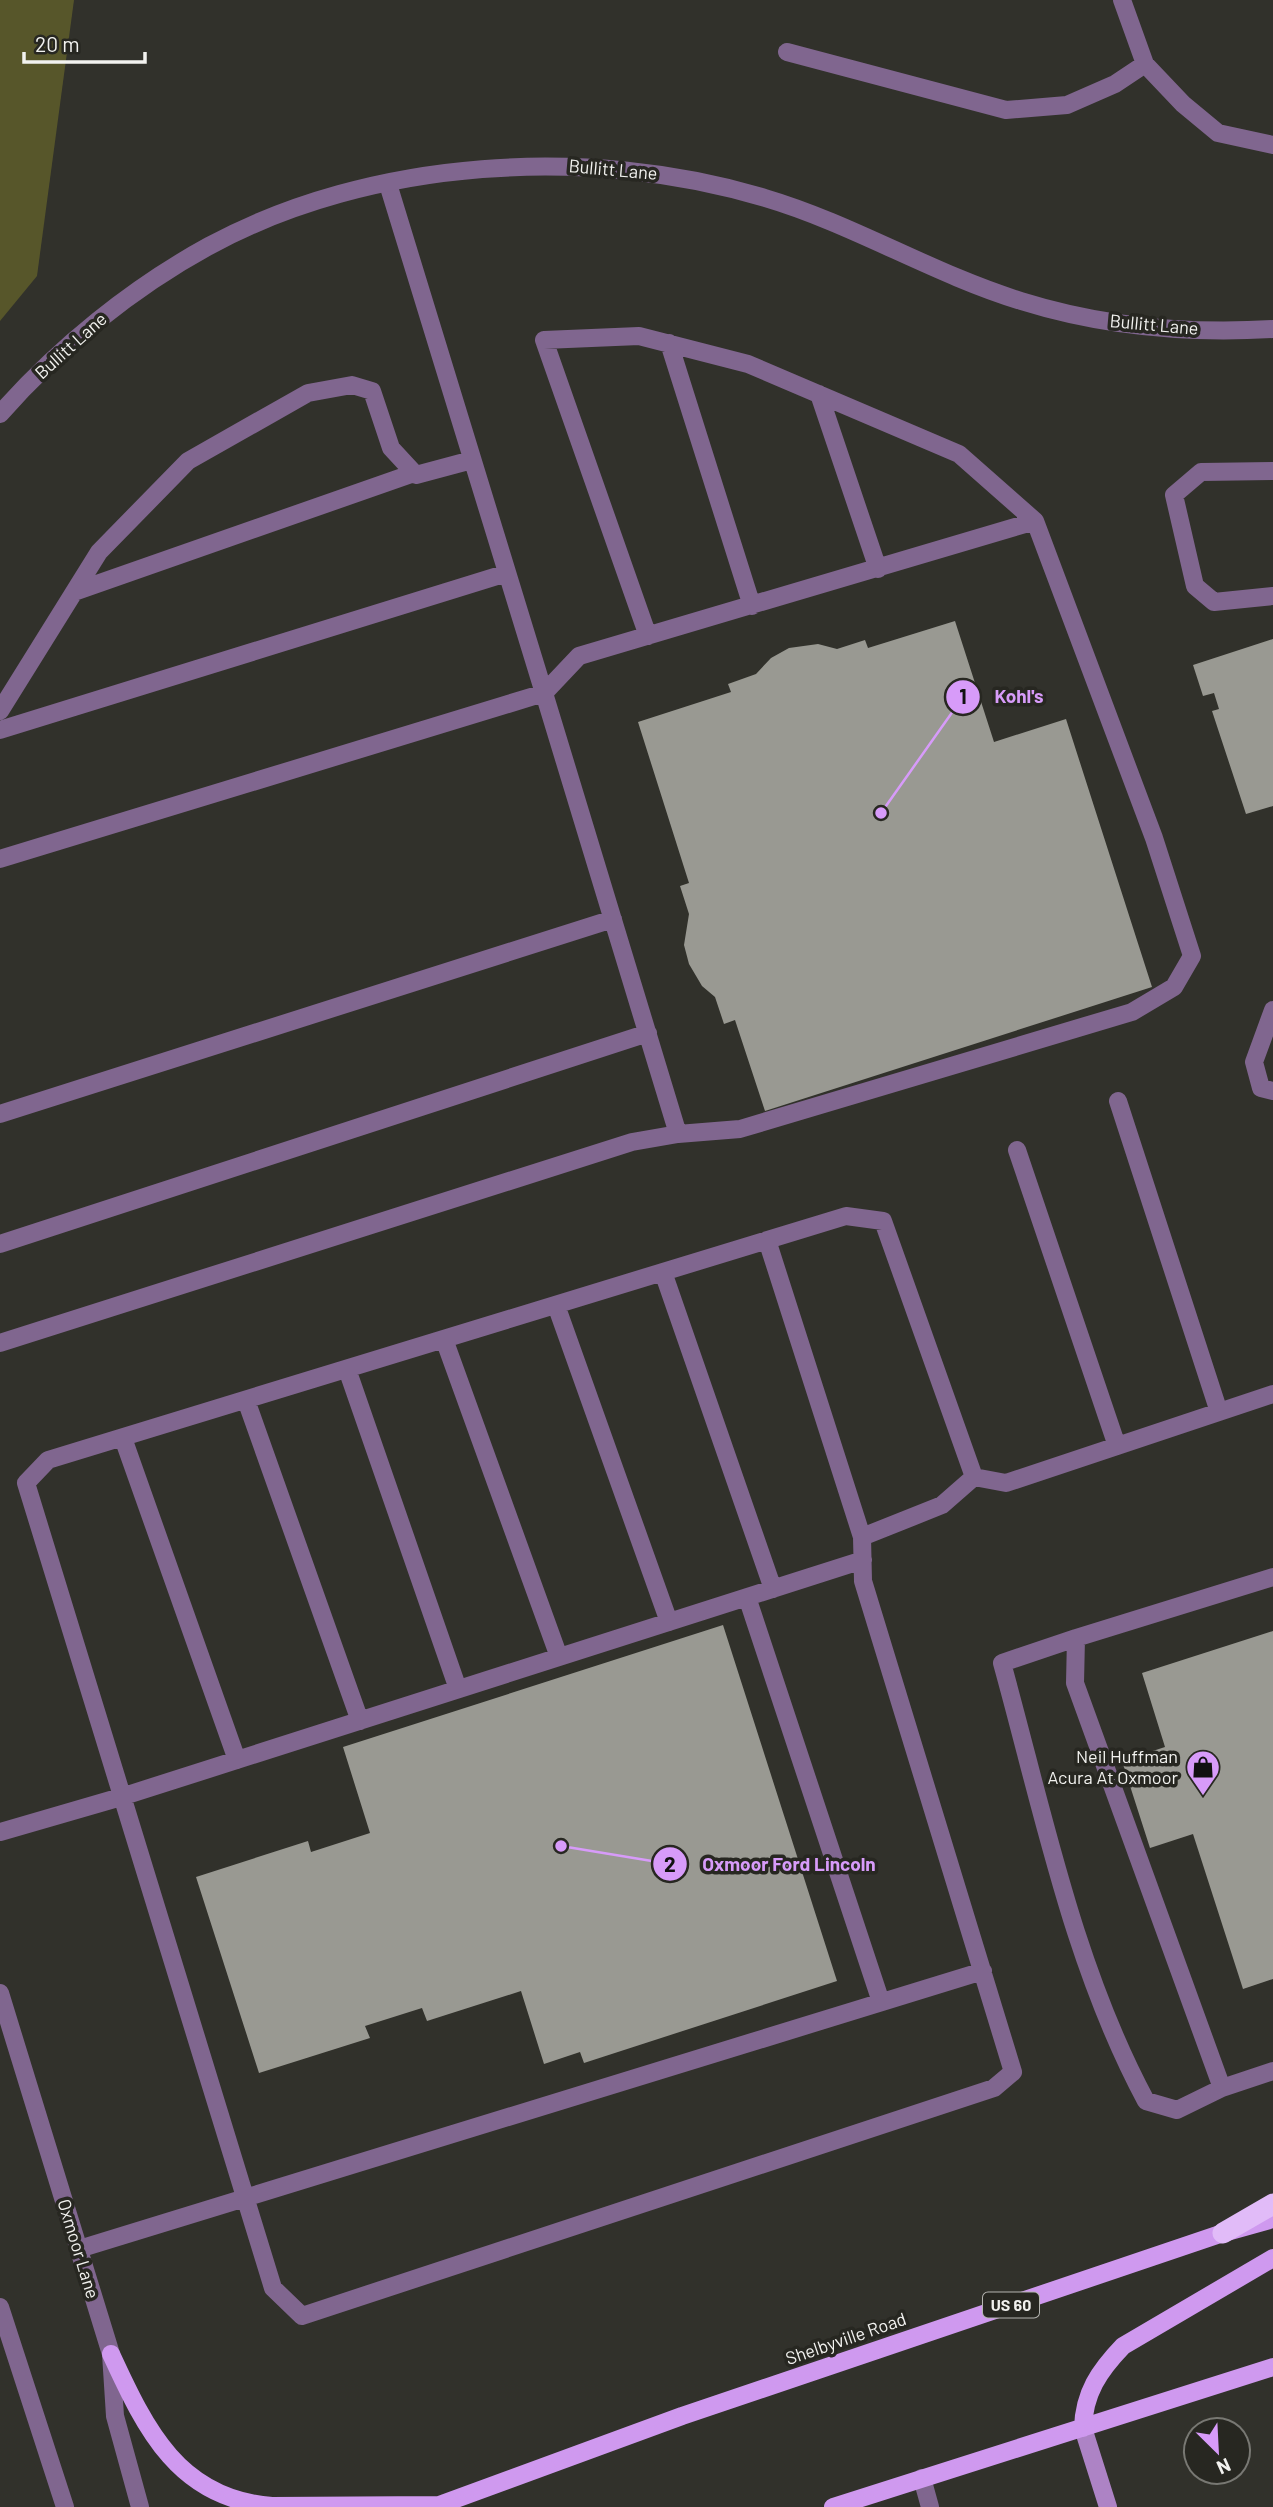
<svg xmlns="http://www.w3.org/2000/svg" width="1273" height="2507" viewBox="0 0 1273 2507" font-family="Barlow,sans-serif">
<rect width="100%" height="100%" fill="#31312b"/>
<!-- green -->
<path fill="#57562a" d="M 0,0 L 74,0 L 37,276 L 0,321 Z"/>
<!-- building -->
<path fill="#999992" d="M 955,621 L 994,742 L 1066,719 L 1152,987 L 765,1111 L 735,1020 L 724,1024 L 715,997 L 702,986 L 689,964 L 684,945 L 689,914 L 680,886 L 689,883 L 638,722 L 731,692 L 728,684 L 756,674 L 771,658 L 789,648 L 818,644 L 837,649 L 865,640 L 868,648 Z
M 1273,639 L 1273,806 L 1246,814 L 1212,711 L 1219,709 L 1214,693 L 1203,696 L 1193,665 Z
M 723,1625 L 837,1981 L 584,2063 L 580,2052 L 544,2064 L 521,1991 L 427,2021 L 422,2008 L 365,2026 L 370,2038 L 259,2073 L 196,1877 L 308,1841 L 311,1852 L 370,1833 L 343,1747 Z
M 1273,1631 L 1273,1979 L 1243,1989 L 1193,1834 L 1150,1848 L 1122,1761 L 1165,1747 L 1142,1673 Z"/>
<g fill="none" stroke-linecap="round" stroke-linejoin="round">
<!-- lane -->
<path stroke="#80668f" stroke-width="18" d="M 1122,0 L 1145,64 L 1183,104 L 1218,133 L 1273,145
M 787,52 L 1006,110 L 1067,105 L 1115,84 L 1145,64
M 669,343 L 752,606
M 819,394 L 878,569
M 1273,471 L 1201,472 L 1174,495 L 1195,586 L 1214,602 L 1273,596
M 74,592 L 414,473
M 648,636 L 544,340 L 639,336 L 748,364 L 959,454 L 1035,521
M 0,711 L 99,552 L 188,461 L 308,393 L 352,385 L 372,391 L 391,448 L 416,475 L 472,460
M 0,730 L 507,573
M 0,859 L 544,693 L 388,184
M 1273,1010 L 1254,1062 L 1261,1088 L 1273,1091
M 1118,1101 L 1219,1412
M 0,1114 L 613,919
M 1017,1150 L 1117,1446
M 846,1216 L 883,1221 L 974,1477 L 942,1505 L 862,1537 L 863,1581 L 1013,2072 L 994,2088 L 302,2316 L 273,2288 L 26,1483 L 48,1460 Z
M 767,1240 L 862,1537
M 0,1244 L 648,1033
M 663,1272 L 773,1589
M 556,1305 L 669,1622
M 444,1339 L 559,1657
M 0,1343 L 632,1142 L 678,1134 L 740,1129 L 1132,1012 L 1174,987 L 1192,956 L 1154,838 L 1035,521 L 579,656 L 544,693 L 678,1134
M 347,1369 L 458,1689
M 246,1400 L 360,1721
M 123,1438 L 237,1760
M 974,1477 L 1006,1483 L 1273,1394
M 1273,1577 L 1076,1638 L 1075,1683 L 1222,2088 L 1273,2071
M 747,1597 L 881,2002
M 1076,1638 L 1002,1663 C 1043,1811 1073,1965 1146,2101 L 1177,2110 L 1222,2088
M 0,1832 L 121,1797 L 863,1560
M 79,2249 L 983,1971
M 922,2478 L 930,2507"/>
<!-- street -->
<path stroke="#80668f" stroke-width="18" d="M 0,414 C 58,348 132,288 209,246 C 371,158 590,145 765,198 C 853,224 933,274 1021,301 C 1101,326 1189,334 1273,329
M 0,1993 L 111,2354 L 115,2416 L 140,2507
M 0,2307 L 65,2507"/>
<!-- secondary -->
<path stroke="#ad83c5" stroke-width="18" d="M 1083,2428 L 1108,2507"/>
<!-- primary -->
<path stroke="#cf99ef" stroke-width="18" d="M 111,2354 C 146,2430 179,2499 272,2506 L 440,2505
M 1083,2428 C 1084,2393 1099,2371 1123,2346 L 1273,2258
M 434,2507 L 682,2416 L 1223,2233 L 1273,2219
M 833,2507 L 1273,2367"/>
<!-- highway -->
<path stroke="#e1bbf8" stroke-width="21" d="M 1223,2233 L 1273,2204"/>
</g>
<!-- icons -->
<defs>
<g id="shop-pin" transform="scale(1.75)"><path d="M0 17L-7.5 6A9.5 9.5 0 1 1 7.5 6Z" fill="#d79bf9" stroke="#272721"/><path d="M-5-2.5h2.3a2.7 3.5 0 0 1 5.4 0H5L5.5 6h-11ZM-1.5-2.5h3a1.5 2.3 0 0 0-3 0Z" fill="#111"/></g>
</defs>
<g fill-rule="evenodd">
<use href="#shop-pin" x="1203" y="1767"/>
</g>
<g text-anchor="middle" stroke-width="7" stroke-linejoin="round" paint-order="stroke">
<!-- shield labels -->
<rect fill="#272721" stroke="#b5b5b1" stroke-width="2" x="983" y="2292.5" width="56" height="25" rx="5"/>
<g font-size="16" font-weight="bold" fill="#f2f2ef">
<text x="1011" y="2311">US 60</text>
</g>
<!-- street labels -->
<g font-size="18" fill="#f2f2ef" stroke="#272721">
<text transform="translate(613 170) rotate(5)" y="6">Bullitt Lane</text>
<text transform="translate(1154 325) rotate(5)" y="6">Bullitt Lane</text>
<text transform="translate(71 346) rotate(-42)" y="6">Bullitt Lane</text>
<text transform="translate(78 2249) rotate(73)" y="6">Oxmoor Lane</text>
<text transform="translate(846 2339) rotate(-19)" y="6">Shelbyville Road</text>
</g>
<!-- poi labels -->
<g font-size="18" fill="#f2f2ef" stroke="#272721" text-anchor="end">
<text x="1178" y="1763">Neil Huffman<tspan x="1178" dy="21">Acura At Oxmoor</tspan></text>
</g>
</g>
<!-- callouts -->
<path fill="none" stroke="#d79bf9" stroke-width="2.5" d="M881 813L963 697M561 1846L670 1864"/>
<g fill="#d79bf9" stroke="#272721" stroke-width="2.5">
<circle cx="881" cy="813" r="7"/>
<circle cx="561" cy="1846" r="7"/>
<circle cx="963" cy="697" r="18"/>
<circle cx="670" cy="1864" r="18"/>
</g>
<g font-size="21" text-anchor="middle" font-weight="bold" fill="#111">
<text x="963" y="704">1</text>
<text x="670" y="1872">2</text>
</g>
<g font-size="19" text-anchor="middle" font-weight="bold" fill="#d79bf9" stroke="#272721" stroke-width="7" stroke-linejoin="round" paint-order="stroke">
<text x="1019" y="703">Kohl's</text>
<text x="789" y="1871">Oxmoor Ford Lincoln</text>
</g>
<!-- north arrow -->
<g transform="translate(1217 2451) rotate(156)"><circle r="33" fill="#272721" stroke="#787873" stroke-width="2"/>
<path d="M0-5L12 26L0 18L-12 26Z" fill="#d79bf9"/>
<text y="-10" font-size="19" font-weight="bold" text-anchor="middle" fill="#f2f2ef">N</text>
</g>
<!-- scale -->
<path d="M24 52v10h121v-10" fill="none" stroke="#f2f2ef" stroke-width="3.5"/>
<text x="35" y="52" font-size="21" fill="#f2f2ef" stroke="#272721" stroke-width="5" paint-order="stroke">20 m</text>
</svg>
